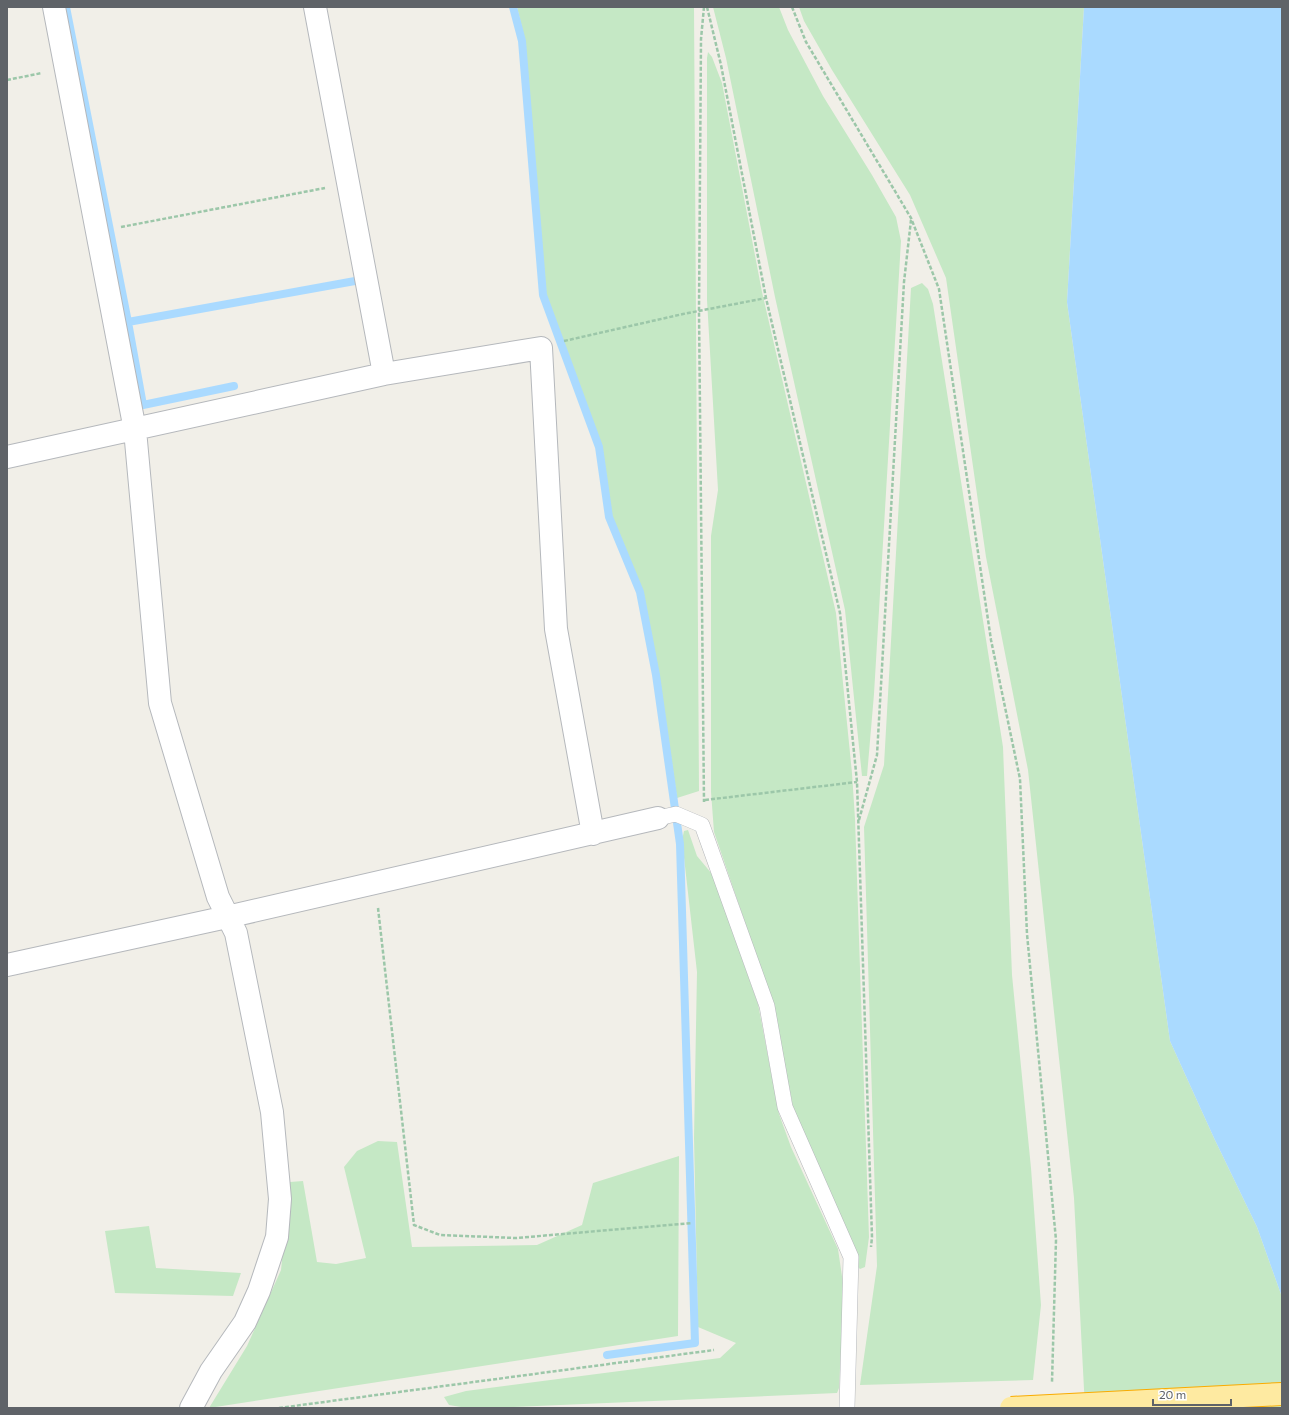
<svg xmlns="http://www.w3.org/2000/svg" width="1289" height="1415" viewBox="0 0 1289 1415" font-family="Commissioner,sans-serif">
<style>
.green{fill:#c5e8c5}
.water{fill:#aadaff}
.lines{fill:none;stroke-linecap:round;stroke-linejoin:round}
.stream{stroke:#aadaff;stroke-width:8}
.service-casing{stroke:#b5b8bc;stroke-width:16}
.minor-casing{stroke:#b5b8bc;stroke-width:24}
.path{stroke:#9cc7a9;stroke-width:2.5;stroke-dasharray:4 2;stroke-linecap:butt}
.service{stroke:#fff;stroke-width:15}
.minor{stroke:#fff;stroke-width:22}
.trunk-bridge-casing{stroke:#f9ab00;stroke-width:24;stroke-linecap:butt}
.trunk-bridge{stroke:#feeaa1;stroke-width:22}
</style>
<rect width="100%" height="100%" fill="#f1efe8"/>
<path class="green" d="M517 7H694L699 791 677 798 659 674 643 593 612 516 601 445 545 294 524 36Z
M713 7H779L788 30 823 96 872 175 896 217 901 241 874 694 867 776H862L845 610 775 297 726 58Z
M799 7H1084L1067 302 1170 1041 1214 1138 1257 1227 1282 1297V1408H1085L1074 1198 1028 770 986 557 946 278 910 195 832 70 804 21Z
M708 52 712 57 722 83 762 292 836 613 852 773 855 819 869 1237 865 1267 860 1269 857 1266 793 1107 773 1004 714 832 711 792V536L718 490 707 300V58Z
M922 283 928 289 933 304 1003 747 1012 975 1031 1168 1041 1305 1033 1380 860 1385 877 1266 864 827 884 765 911 288Z
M688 830 697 856 712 874 758 1004 779 1114 791 1147 838 1249 844 1290 839 1388 837 1393 488 1408H467L449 1405 444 1397 466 1391 720 1358 736 1343 698 1327 694 1138 697 972 682 840 684 831Z
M378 1141 397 1142 412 1247 537 1245 582 1225 593 1183 679 1156 678 1336 209 1408 247 1346 281 1270 290 1182 303 1181 317 1262 336 1264 366 1258 344 1167 357 1151Z
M149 1226 156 1268 241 1273 233 1296 115 1293 105 1231Z"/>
<path class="water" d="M1084 7H1282V1297L1257 1227 1214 1138 1170 1041 1067 302Z"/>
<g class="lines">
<path class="stream" d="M66 7 128 322 143 405 234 386
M513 7 522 41 543 295 599 447 609 517 640 592 656 675 680 844 695 1343 607 1355
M128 322 366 279"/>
<g class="service-casing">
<path id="service" d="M658 818 676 814 702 825 767 1006 785 1107 851 1257 847 1408"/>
</g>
<g class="minor-casing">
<path id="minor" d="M54 7 135 430 160 703 218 897 236 933 272 1112 280 1199 277 1237 259 1291 245 1322 211 1371 191 1408
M315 7 384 374
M7 457 384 374 541 348 556 629 593 834
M7 965 227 917 658 818"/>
</g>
<path class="path" d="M704 7 701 39 699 311 704 802
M707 7 721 65 766 298 840 613 857 782 872 1237 871 1247
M792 7 806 42 911 218 939 289 991 640 1020 779 1027 934 1056 1240 1052 1382
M7 80 42 73
M121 227 325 188
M564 341 683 314 766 298
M705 800 857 782
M859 820 877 755 904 282 911 220
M378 908 414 1225 440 1235 516 1238 692 1223
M279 1408 714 1350"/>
<use href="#service" class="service"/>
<use href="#minor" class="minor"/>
<g class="trunk-bridge-casing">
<path id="trunk-bridge" d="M1011 1408 1282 1394"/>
</g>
<use href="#trunk-bridge" class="trunk-bridge"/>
</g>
<rect width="1289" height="1415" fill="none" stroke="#5f6368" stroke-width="16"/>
<path d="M1153 1399v6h78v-6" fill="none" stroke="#5f6368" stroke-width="2"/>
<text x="1159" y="1399" font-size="12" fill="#5f6368" stroke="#ffffff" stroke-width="3" paint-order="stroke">20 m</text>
</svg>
